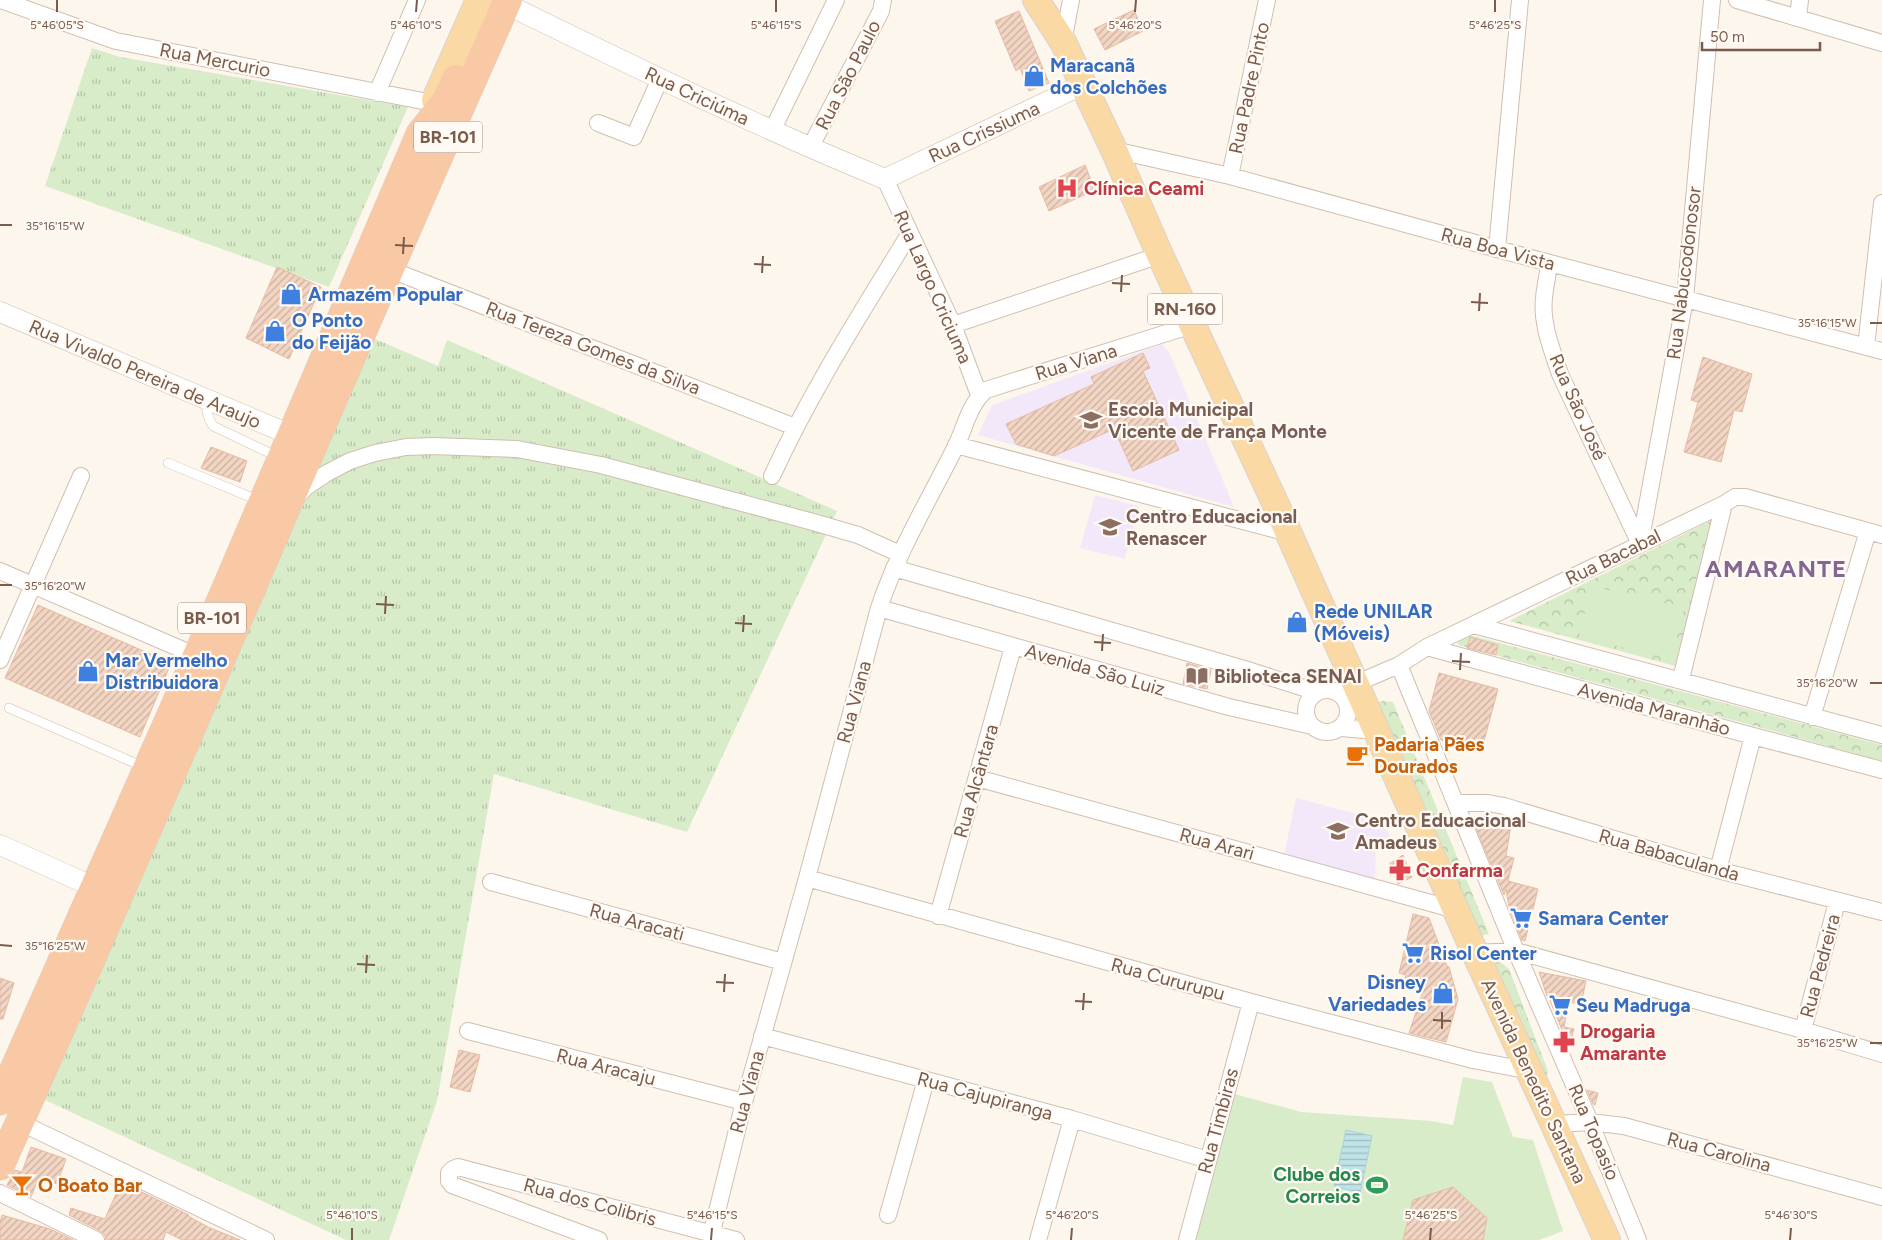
<svg xmlns="http://www.w3.org/2000/svg" width="1882" height="1240" viewBox="0 0 1882 1240" font-family="Figtree,sans-serif">
<style>
.education{fill:#f3e8fa}
.grass{fill:url(#grass-tufts)}
.park{fill:url(#park-crowns)}
.pitch{fill:#d8ecc9}
.water{fill:url(#water-rules);stroke:#a5d3da}
.building{fill:url(#building-hatch);stroke:#e6bba3}
.lines{fill:none;stroke-linecap:round;stroke-linejoin:round}
.service-casing{stroke:#d1beb0;stroke-width:10}
.minor-casing{stroke:#d1beb0;stroke-width:18}
.tertiary-casing{stroke:#d1beb0;stroke-width:21}
.primary-casing{stroke:#dad1cd;stroke-width:28}
.trunk-casing{stroke:#dad1cd;stroke-width:29}
.service{stroke:#fff;stroke-width:9}
.minor{stroke:#fff;stroke-width:16}
.tertiary{stroke:#fff;stroke-width:20}
.primary{stroke:#fbd9a5;stroke-width:26}
.trunk{stroke:#f9c8a4;stroke-width:28}
.ticks{fill:none;stroke:#7a5c4d;stroke-width:2}
.labels{text-anchor:middle;dominant-baseline:central;stroke-width:4.5;stroke-linejoin:round;paint-order:stroke}
.shield{fill:#fffaf3;stroke:#a28b7f;stroke-width:1}
.shield-label{font-size:18px;font-weight:bold;fill:#7a5c4d}
.street-label{font-size:19px;fill:#7a5c4d;stroke:#fffaf3}
.shop-label{font-size:19px;font-weight:bold;fill:#366cbe;stroke:#fffaf3;text-anchor:start}
.health-label{font-size:19px;font-weight:bold;fill:#be3a42;stroke:#fffaf3;text-anchor:start}
.education-label{font-size:19px;font-weight:bold;fill:#785e54;stroke:#fffaf3;text-anchor:start}
.food-label{font-size:19px;font-weight:bold;fill:#c56008;stroke:#fffaf3;text-anchor:start}
.leisure-label{font-size:19px;font-weight:bold;fill:#27864d;stroke:#fffaf3;text-anchor:end}
.district-label{font-size:24px;font-weight:bold;letter-spacing:1px;fill:#846695;stroke:#fffaf3}
.ticks-label{font-size:12px;text-anchor:middle;fill:#7a5c4d;stroke:#fffaf3;stroke-width:4.5;stroke-linejoin:round;paint-order:stroke}
</style>
<defs>
<pattern id="grass-tufts" width="24" height="20" patternUnits="userSpaceOnUse" patternTransform="scale(1.25)"><rect width="24" height="20" fill="#d8ecc9"/><path d="M3 7l-1-3M5 7V3M7 7l1-3M15 17l-1-3M17 17v-4M19 17l1-3" fill="none" stroke="#b4c2a5"/></pattern>
<pattern id="park-crowns" width="20" height="18" patternUnits="userSpaceOnUse" patternTransform="scale(1.25)"><rect width="20" height="18" fill="#d8ecc9"/><path d="M2 6a3 3 0 1 1 6 0M12 15a3 3 0 1 1 6 0" fill="none" stroke="#b4c2a5"/></pattern>
<pattern id="water-rules" width="6" height="5" patternUnits="userSpaceOnUse" patternTransform="scale(1.25)"><rect width="6" height="5" fill="#bfe3e8"/><path d="M0 2.5h6" fill="none" stroke="#a0bbbe"/></pattern>
<pattern id="building-hatch" width="6" height="6" patternUnits="userSpaceOnUse" patternTransform="scale(1.25)"><rect width="6" height="6" fill="#f3d5c3"/><path d="M-1 1l2-2M0 6l6-6M5 7l2-2" fill="none" stroke="#cab0a1"/></pattern>
</defs>
<rect width="100%" height="100%" fill="#fdf6ec"/>
<path class="education" d="M1162 344 1170 354 1234 507 978 435 992 405Z
M1095 495 1139 506 1125 559 1080 548Z
M1296 798 1381 820 1393 842 1376 844 1375 882 1284 855Z"/>
<path class="grass" d="M92 48 120 57 408 107 329 287 45 186Z
M373 338 438 366 447 340 837 511 687 832 494 774 437 1101 389 1240H346L43 1099Z"/>
<path class="park" d="M1712 520 1675 666 1509 621Z
M1466 634 1882 745V761L1458 645V637Z
M1383 701 1393 702 1489 934 1478 936 1458 904 1451 864 1375 704Z
M1492 961H1499L1509 969 1548 1071 1546 1078Z"/>
<path class="pitch" d="M1591 586 1684 608 1672 659 1579 637Z
M1463 1077 1492 1082 1513 1137 1533 1140 1563 1231 1539 1240H1191L1231 1093 1301 1112 1431 1121 1453 1125Z"/>
<path class="water" d="M1346 1130 1372 1136 1360 1193 1334 1186Z"/>
<path class="building" d="M1134 10 1143 31 1105 50 1094 29Z
M1019 11 1049 83 1029 91 1020 68 1016 71 995 21Z
M1085 165 1095 190 1049 211 1039 187Z
M277 267 321 287 289 359 246 338Z
M1143 353 1150 368 1143 371 1179 450 1133 471 1114 429 1054 456 1016 444 1006 424 1094 384 1091 377Z
M1703 357 1752 374 1742 412 1734 410 1721 462 1684 452 1698 402 1691 400Z
M211 447 247 461 240 482 201 468Z
M38 605 171 663 140 737 5 678Z
M1470 637 1498 645 1496 655 1467 648Z
M1187 663 1211 670 1207 689 1183 684Z
M1439 673 1498 689 1481 752 1441 740 1429 711Z
M1484 817 1511 825 1506 856 1514 858 1508 881 1538 889 1525 941 1522 940 1509 907 1506 889 1504 895 1474 823Z
M1403 855 1412 877 1398 884 1389 864Z
M1413 914 1429 918 1447 966 1449 967 1458 999 1446 1042 1409 1033 1423 991 1403 986 1406 975 1399 973Z
M1539 972 1586 981 1581 1004 1569 1002 1564 1027 1574 1029 1569 1047 1549 998 1547 996Z
M0 978 14 983 3 1019H0Z
M459 1050 480 1055 470 1092 450 1087Z
M1587 1090 1598 1093 1595 1105 1593 1104Z
M31 1147 66 1159 57 1184 39 1177 31 1197 7 1185 15 1170 22 1172Z
M121 1182 189 1215 188 1216 208 1227 240 1240H182L166 1232 163 1240H106L105 1235 100 1231 69 1215 71 1208 105 1219Z
M1453 1187 1487 1218 1483 1240H1403L1413 1200Z
M2 1215 50 1229 73 1240H0V1222Z"/>
<g class="lines">
<g class="service-casing">
<path id="service" d="M207 399C206 410 207 417 213 426L278 457
M168 463 260 501
M9 708 144 767"/>
</g>
<g class="minor-casing">
<path id="minor" d="M1 0 116 41 433 103
M1737 0 1882 43
M1798 18 1800 0
M1063 42 1071 0
M377 93 417 0
M598 123 634 137 660 79
M772 131 836 0
M810 148 881 11 883 0
M1114 150 1230 176 1497 249 1882 351
M1230 176 1267 0
M885 179 953 325 979 395
M1497 249 1520 0
M1549 263C1548 275 1545 286 1544 298 1541 323 1552 350 1560 374L1640 544
M391 270 795 427
M953 325 1160 255
M1866 347 1882 203
M956 445 1288 533
M772 476C811 391 861 313 910 233
M296 498 306 487 327 473 350 461 375 453 406 447 433 446 517 449 601 465 813 522 858 535 900 554
M1640 544 1685 299 1712 0
M894 568 1251 671 1316 692
M0 571 197 656
M879 608 1229 707 1312 726
M1474 625 1882 735
M1427 647 1753 736 1882 770
M0 660 81 476
M1399 665 1516 951 1590 1122 1638 1240
M1681 679 1724 504
M1306 711a21 21 0 1 1 42 0a21 21 0 1 1-42 0Z
M1336 692 1399 665 1427 647 1724 504 1735 497H1745L1882 535
M1812 717 1868 531
M1341 728 1376 731
M977 778 1456 910
M1456 803H1488L1504 806 1718 870 1882 912
M1718 870 1753 736
M807 878 1251 1002 1473 1060 1531 1071
M491 882 783 962
M938 916 1013 647
M1475 953 1516 951 1803 1030 1882 1054
M1803 1030 1837 902
M468 1031 744 1102
M762 1036 1072 1119 1208 1160
M19 1122 266 1240
M1555 1124 1590 1122 1624 1126 1882 1197
M0 1193 96 1240
M888 1215 926 1080
M599 1240 452 1185 449 1181V1173L453 1169 458 1167 736 1240
M710 1240 744 1102 807 878 879 608C898 551 929 500 956 446 965 427 970 403 986 390L1192 325
M1038 1240 1072 1119
M1187 1240 1251 1002"/>
</g>
<g class="tertiary-casing">
<path id="tertiary" d="M512 7C635 67 758 127 885 179L1084 84
M0 312 291 435
M0 845 94 887"/>
</g>
<g class="primary-casing">
<path id="primary" d="M1036 0 1063 42 1114 150 1160 255 1277 507 1475 953 1607 1240
M435 100 479 0"/>
</g>
<g class="trunk-casing">
<path id="trunk" d="M0 1101 197 656 420 134 446 101 456 79
M0 1166C173 779 335 387 508 0"/>
</g>
<use href="#service" class="service"/>
<use href="#minor" class="minor"/>
<use href="#tertiary" class="tertiary"/>
<use href="#primary" class="primary"/>
<use href="#trunk" class="trunk"/>
</g>
<path class="ticks" d="M57 12V0M416 12 417 0M776 12V0M1135 12 1136 0M1495 12V0M0 225H12M395 245 413 246M403 254 404 237M754 264 771 265M762 273 763 256M1112 283 1130 284M1121 292 1122 275M1471 302 1488 303M1479 311 1480 293M1870 323H1882M0 585H12M376 604 394 605M385 614 386 596M735 623 752 624M743 632 744 615M1094 642 1111 643M1102 651 1103 634M1452 661 1470 662M1460 670 1461 653M1870 683H1882M0 945 12 946M357 964 375 965M366 973 367 955M716 982 734 983M724 992 725 974M1075 1001 1092 1002M1083 1010 1084 993M1433 1020 1451 1021M1442 1029V1012M1870 1043H1882M352 1240V1228M711 1240 712 1228M1071 1240 1072 1228M1430 1240 1431 1228M1790 1240 1791 1228"/>
<defs>
<g id="shop-bare" transform="scale(1.725)"><path d="M-5-2.5h2.3a2.7 3.5 0 0 1 5.4 0H5L5.5 6h-11ZM-1.5-2.5h3a1.5 2.3 0 0 0-3 0Z" fill="#3f7fe0" stroke="#fffaf3" stroke-width="2.5" paint-order="stroke"/></g>
<g id="hospital-bare" transform="scale(1.725)"><path d="M-5-5h3v3.5h4V-5h3V5h-3V1.5h-4V5h-3Z" fill="#e0444e" stroke="#fffaf3" stroke-width="2.5" paint-order="stroke"/></g>
<g id="school-bare" transform="scale(1.725)"><path d="M0-5L7-2L0 1L-7-2ZM-4 1L0 2.5L4 1V4Q0 6-4 4Z" fill="#8d6e63" stroke="#fffaf3" stroke-width="2.5" paint-order="stroke"/></g>
<g id="library-bare" transform="scale(1.725)"><path d="M-6-4Q-3-5.5-.7-3.5V5Q-3 3-6 4ZM6-4Q3-5.5 .7-3.5V5Q3 3 6 4Z" fill="#8d6e63" stroke="#fffaf3" stroke-width="2.5" paint-order="stroke"/></g>
<g id="cafe-bare" transform="scale(1.725)"><path d="M-5.5-4.5H6V0H3Q3 3.5 0 3.5H-2.5Q-5.5 3.5-5.5 0ZM3-3.2v2h1.7v-2ZM-6 4.5H4V6H-6Z" fill="#e8710a" stroke="#fffaf3" stroke-width="2.5" paint-order="stroke"/></g>
<g id="pharmacy-bare" transform="scale(1.725)"><path d="M-2-6h4v4h4v4h-4v4h-4v-4h-4v-4h4Z" fill="#e0444e" stroke="#fffaf3" stroke-width="2.5" paint-order="stroke"/></g>
<g id="supermarket-bare" transform="scale(1.725)"><path d="M-6-5.5h2.5l.6 2H6L4.5 2H-2.5L-4.4-4H-6ZM-1.5 3.2a1.3 1.3 0 1 0 .1 0ZM3 3.2a1.3 1.3 0 1 0 .1 0Z" fill="#3f7fe0" stroke="#fffaf3" stroke-width="2.5" paint-order="stroke"/></g>
<g id="bar-bare" transform="scale(1.725)"><path d="M-6-5H6L.8 .8V4.5H3.5V6h-7V4.5H-.8V.8Z" fill="#e8710a" stroke="#fffaf3" stroke-width="2.5" paint-order="stroke"/></g>
<g id="stadium-bare" transform="scale(1.725)"><path d="M0-5a6.5 5 0 1 0 0 10a6.5 5 0 1 0 0-10ZM-3.5-1.8h7v3.6h-7Z" fill="#2e9e5b" stroke="#fffaf3" stroke-width="2.5" paint-order="stroke"/></g>
</defs>
<g fill-rule="evenodd">
<use href="#shop-bare" x="1034" y="76"/>
<use href="#hospital-bare" x="1067" y="188"/>
<use href="#shop-bare" x="291" y="294"/>
<use href="#shop-bare" x="275" y="331"/>
<use href="#school-bare" x="1091" y="420"/>
<use href="#school-bare" x="1110" y="527"/>
<use href="#shop-bare" x="1297" y="622"/>
<use href="#shop-bare" x="88" y="671"/>
<use href="#library-bare" x="1197" y="676"/>
<use href="#cafe-bare" x="1357" y="755"/>
<use href="#school-bare" x="1338" y="831"/>
<use href="#pharmacy-bare" x="1400" y="870"/>
<use href="#supermarket-bare" x="1521" y="918"/>
<use href="#supermarket-bare" x="1413" y="953"/>
<use href="#shop-bare" x="1443" y="993"/>
<use href="#supermarket-bare" x="1560" y="1005"/>
<use href="#pharmacy-bare" x="1564" y="1042"/>
<use href="#bar-bare" x="22" y="1185"/>
<use href="#stadium-bare" x="1377" y="1185"/>
</g>
<g class="labels">
<g class="shield">
<rect x="414" y="121.5" width="68" height="31" rx="4"/>
<rect x="1147.5" y="293.5" width="75" height="31" rx="4"/>
<rect x="178" y="602.5" width="68" height="31" rx="4"/>
</g>
<g class="shield-label">
<text x="448" y="137">BR-101</text>
<text x="1185" y="309">RN-160</text>
<text x="212" y="618">BR-101</text>
</g>
<g class="street-label">
<text transform="translate(215 60) rotate(11)">Rua Mercurio</text>
<text transform="translate(848 75) rotate(-63)">Rua São Paulo</text>
<text transform="translate(1249 88) rotate(-78)">Rua Padre Pinto</text>
<text transform="translate(697 96) rotate(25)">Rua Criciúma</text>
<text transform="translate(984 132) rotate(-25)">Rua Crissiuma</text>
<text transform="translate(1498 249) rotate(15)">Rua Boa Vista</text>
<text transform="translate(1684 273) rotate(-83)">Rua Nabucodonosor</text>
<text transform="translate(933 287) rotate(66)">Rua Largo Criciuma</text>
<text transform="translate(593 348) rotate(21)">Rua Tereza Gomes da Silva</text>
<text transform="translate(1076 362) rotate(-17)">Rua Viana</text>
<text transform="translate(145 374) rotate(23)">Rua Vivaldo Pereira de Araujo</text>
<text transform="translate(1578 407) rotate(66)">Rua São José</text>
<text transform="translate(1613 557) rotate(-26)">Rua Bacabal</text>
<text transform="translate(1095 670) rotate(16)">Avenida São Luiz</text>
<text transform="translate(854 702) rotate(-75)">Rua Viana</text>
<text transform="translate(1654 709) rotate(15)">Avenida Maranhão</text>
<text transform="translate(976 781) rotate(-74)">Rua Alcântara</text>
<text transform="translate(1217 844) rotate(15)">Rua Arari</text>
<text transform="translate(1669 855) rotate(16)">Rua Babaculanda</text>
<text transform="translate(637 922) rotate(15)">Rua Aracati</text>
<text transform="translate(1820 966) rotate(-75)">Rua Pedreira</text>
<text transform="translate(1168 979) rotate(15)">Rua Cururupu</text>
<text transform="translate(606 1067) rotate(14)">Rua Aracaju</text>
<text transform="translate(1534 1081) rotate(65)">Avenida Benedito Santana</text>
<text transform="translate(747 1092) rotate(-75)">Rua Viana</text>
<text transform="translate(985 1096) rotate(15)">Rua Cajupiranga</text>
<text transform="translate(1218 1121) rotate(-75)">Rua Timbiras</text>
<text transform="translate(1594 1132) rotate(67)">Rua Topasio</text>
<text transform="translate(1719 1152) rotate(15)">Rua Carolina</text>
<text transform="translate(590 1202) rotate(15)">Rua dos Colibris</text>
</g>
<g class="shop-label">
<text x="1050" y="65">Maracanã<tspan x="1050" dy="22">dos Colchões</tspan></text>
<text x="308" y="294">Armazém Popular</text>
<text x="292" y="320">O Ponto<tspan x="292" dy="22">do Feijão</tspan></text>
<text x="1314" y="611">Rede UNILAR<tspan x="1314" dy="22">(Móveis)</tspan></text>
<text x="105" y="660">Mar Vermelho<tspan x="105" dy="22">Distribuidora</tspan></text>
<text x="1538" y="918">Samara Center</text>
<text x="1430" y="953">Risol Center</text>
<text x="1426" y="982" text-anchor="end">Disney<tspan x="1426" dy="22">Variedades</tspan></text>
<text x="1576" y="1005">Seu Madruga</text>
</g>
<g class="health-label">
<text x="1084" y="188">Clínica Ceami</text>
<text x="1416" y="870">Confarma</text>
<text x="1580" y="1031">Drogaria<tspan x="1580" dy="22">Amarante</tspan></text>
</g>
<g class="education-label">
<text x="1108" y="409">Escola Municipal<tspan x="1108" dy="22">Vicente de França Monte</tspan></text>
<text x="1126" y="516">Centro Educacional<tspan x="1126" dy="22">Renascer</tspan></text>
<text x="1214" y="676">Biblioteca SENAI</text>
<text x="1355" y="820">Centro Educacional<tspan x="1355" dy="22">Amadeus</tspan></text>
</g>
<g class="food-label">
<text x="1374" y="744">Padaria Pães<tspan x="1374" dy="22">Dourados</tspan></text>
<text x="38" y="1185">O Boato Bar</text>
</g>
<g class="leisure-label">
<text x="1360" y="1174">Clube dos<tspan x="1360" dy="22">Correios</tspan></text>
</g>
<g class="district-label">
<text x="1776" y="568">AMARANTE</text>
</g>
</g>
<g class="ticks-label">
<text x="416" y="29">5°46'10"S</text>
<text x="776" y="29">5°46'15"S</text>
<text x="1135" y="29">5°46'20"S</text>
<text x="1495" y="29">5°46'25"S</text>
<text x="57" y="29">5°46'05"S</text>
<text x="55" y="230">35°16'15"W</text>
<text x="1827" y="327">35°16'15"W</text>
<text x="55" y="590">35°16'20"W</text>
<text x="1827" y="687">35°16'20"W</text>
<text x="55" y="950">35°16'25"W</text>
<text x="1827" y="1047">35°16'25"W</text>
<text x="352" y="1219">5°46'10"S</text>
<text x="712" y="1219">5°46'15"S</text>
<text x="1072" y="1219">5°46'20"S</text>
<text x="1431" y="1219">5°46'25"S</text>
<text x="1791" y="1219">5°46'30"S</text>
</g>
<path d="M1702 42v8h118v-8" fill="none" stroke="#7a5c4d" stroke-width="2.5"/>
<text x="1710" y="42" font-size="15" fill="#7a5c4d" stroke="#fffaf3" stroke-width="4" paint-order="stroke">50 m</text>
</svg>
